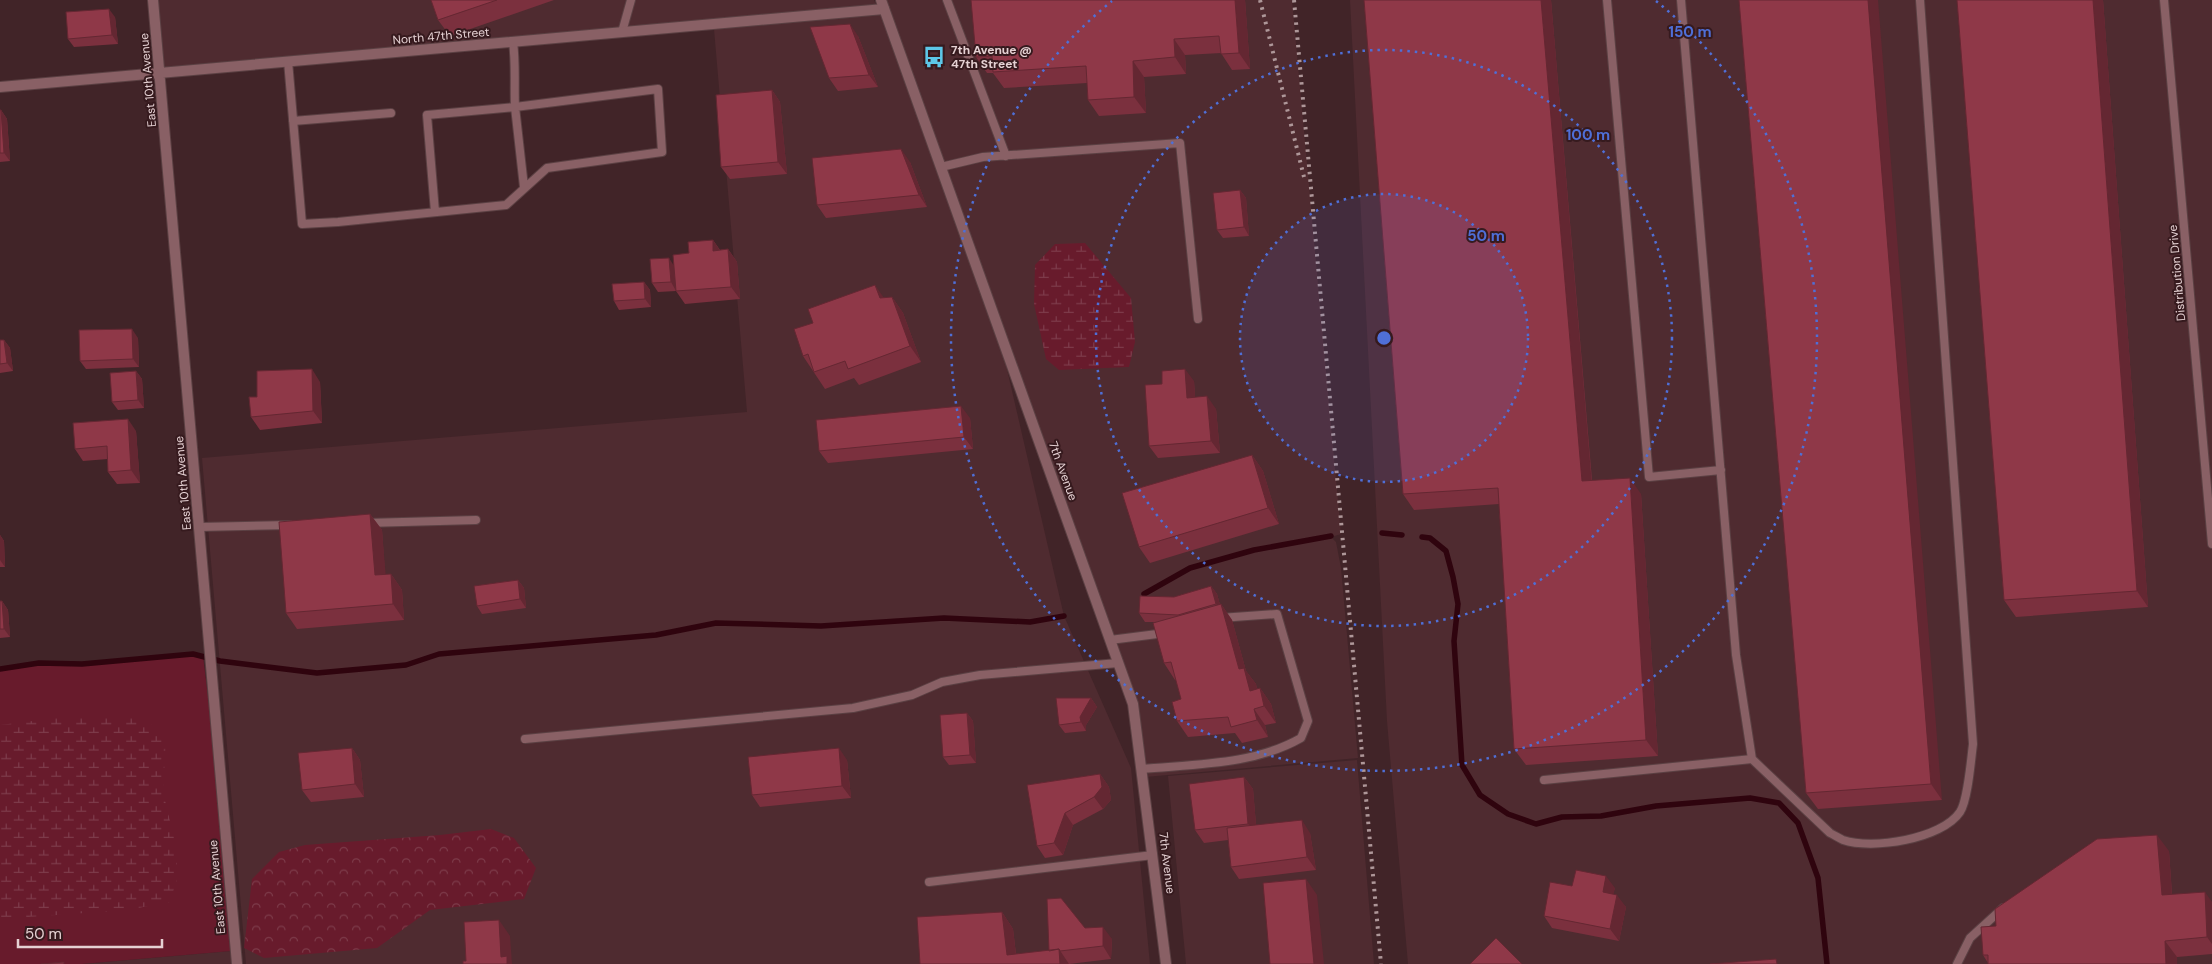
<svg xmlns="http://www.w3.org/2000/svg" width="2212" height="964" viewBox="0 0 2212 964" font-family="'DM Sans',sans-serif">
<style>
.built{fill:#4f2b30}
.green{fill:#681b2c}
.forest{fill:url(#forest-crowns)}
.wetland{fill:url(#wetland-marsh)}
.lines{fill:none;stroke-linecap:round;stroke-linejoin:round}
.stream{stroke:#2f040e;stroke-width:5.5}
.service-casing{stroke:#5b4043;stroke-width:10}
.minor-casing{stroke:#5b4043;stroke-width:12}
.tertiary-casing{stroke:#5b4043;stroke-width:12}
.service{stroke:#896065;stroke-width:8}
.minor{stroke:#896065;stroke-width:10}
.tertiary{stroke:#896065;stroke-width:10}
.rail{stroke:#ae9799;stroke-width:4;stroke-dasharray:2.5 5;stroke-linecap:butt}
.wall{fill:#7b303e}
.shaded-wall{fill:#642732}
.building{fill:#8f3848;stroke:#642732}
.ring{fill:none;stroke:#4f6fd7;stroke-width:2.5;stroke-dasharray:2.5 5}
.labels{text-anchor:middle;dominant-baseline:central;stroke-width:4;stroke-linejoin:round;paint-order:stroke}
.street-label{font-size:12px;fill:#e5d1d3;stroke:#361a1e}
.poi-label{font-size:12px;font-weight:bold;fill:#e5d1d3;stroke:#361a1e;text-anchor:start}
.centre{fill:#4f6fd7;stroke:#361a1e;stroke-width:2.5}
.ring-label{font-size:15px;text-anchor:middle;font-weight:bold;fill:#4f6fd7;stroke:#361a1e;stroke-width:4;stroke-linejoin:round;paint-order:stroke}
</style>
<defs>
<pattern id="forest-crowns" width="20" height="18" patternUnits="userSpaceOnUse" patternTransform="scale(1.25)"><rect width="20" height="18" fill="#681b2c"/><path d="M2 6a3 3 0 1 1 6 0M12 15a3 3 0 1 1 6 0" fill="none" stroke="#7d3b4a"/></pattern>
<pattern id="wetland-marsh" width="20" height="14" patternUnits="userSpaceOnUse" patternTransform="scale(1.25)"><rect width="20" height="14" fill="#681b2c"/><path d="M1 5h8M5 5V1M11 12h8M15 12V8" fill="none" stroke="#7d3b4a"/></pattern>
</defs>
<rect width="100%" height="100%" fill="#412428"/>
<path class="built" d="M151 0H874L878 9 457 41 156 68Z
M882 0H1292L1341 534 1331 537 1336 542 1341 568 1358 758 1145 777 1131 697Z
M1350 0H2212V964H1408L1387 721Z
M884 13 958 216 1006 365 1064 616 1131 768 1150 964H246L202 458 747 412 714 29Z
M1357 760 1374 964H1186L1168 776Z
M231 951 232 964H82Z"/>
<path class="green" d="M193 654 203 656 226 845 231 951 82 964H0V669L39 663 82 664Z"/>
<path class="forest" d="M491 829 514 838 536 868 524 899 430 910 377 948 264 958 244 948 252 879 279 852 305 845 440 835Z"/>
<path class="wetland" d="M1085 243 1131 298 1135 342 1129 367 1059 370 1046 359 1034 304 1035 265 1055 244Z
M140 716 166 736 163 792 175 842 178 876 170 902 127 910 0 919V725L57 718Z"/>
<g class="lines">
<path class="stream" d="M1382 533 1402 535
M1422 537 1430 538 1446 551 1453 577 1458 604 1454 641 1462 765 1480 795 1508 814 1536 824 1562 817 1601 816 1656 806 1750 798 1779 803 1798 823 1818 878 1827 964
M1144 594 1190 568 1254 550 1331 536
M0 669 39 663 82 664 193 654 220 661 317 673 406 665 439 654 656 635 716 623 821 626 944 618 1030 622 1064 616"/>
<g class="service-casing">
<path id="service" d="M947 0 1006 156
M1607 0 1649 477 1721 470
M1681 0 1736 655 1752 759 1830 833C1834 835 1839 838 1843 840 1872 850 1942 839 1960 812 1968 800 1971 759 1973 744L1920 0
M2164 0 2212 544
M622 32 631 0
M288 61 302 224 338 222 506 205 547 168 662 152 658 89 515 107 524 187
M293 121 391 113
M941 167 983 157 1180 143 1198 319
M435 212 427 115 515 107C514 85 516 64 513 42
M366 523 476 520
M199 527 290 525
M1110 640 1165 633
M525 739 853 708 912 695 942 682 980 675 1118 663
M1142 769C1195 764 1254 765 1301 738L1308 721 1277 614 1220 618
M1544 780 1752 759
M929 882 1153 855
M1957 964 1970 938 2003 908"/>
</g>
<g class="minor-casing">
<path id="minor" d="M153 0 237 964
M0 87 884 9"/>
</g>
<g class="tertiary-casing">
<path id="tertiary" d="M881 0 1133 704 1166 964"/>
</g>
<use href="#service" class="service"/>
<use href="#minor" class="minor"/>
<use href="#tertiary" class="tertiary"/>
<path class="rail" d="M1260 0 1304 177
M1294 0 1381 964"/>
</g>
<path class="wall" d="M431 0H554L450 36 438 20Z
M1245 0 1250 69 1232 70 1221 53 1185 55 1186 74 1144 77 1146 113 1099 116 1088 100 1087 83 1004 88 993 73H987L976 57Z
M1364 0H1551L1592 480 1641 494 1658 756 1526 765 1514 749 1499 504 1414 510 1403 494Z
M1739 0 1942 800 1818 809 1806 793Z
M1957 0H2103L2148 607 2016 617 2004 600Z
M115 17 118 44 74 47 68 39Z
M858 36 878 87 838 91 829 78Z
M772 90 780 102 787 174 730 179 721 167Z
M0 110H1L7 119 10 161 0 162Z
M910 162 927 207 826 218 817 205Z
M1240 190 1246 198 1249 236 1223 238 1217 230Z
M713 240 720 250 728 249 737 262 740 299 685 304 676 291 658 292 652 283 674 265Z
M644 282 650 290 651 307 619 310 614 301Z
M892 297 903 313 921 362 859 385 854 378 825 389 803 356 884 298Z
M138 338 139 367 86 369 80 361Z
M0 340H4L10 348 13 371 0 373Z
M136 371 142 379 144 408 118 410 112 402Z
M1194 381 1195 398 1216 409 1220 453 1158 458 1149 446Z
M320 382 322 423 260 430 251 417Z
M970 418 973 449 828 463 819 451Z
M136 431 140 483 117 484 108 472V459L83 461 75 449Z
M1252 455 1263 471 1279 524 1150 563 1139 547Z
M370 514 382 530 385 574H391L402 590 404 620 297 629 286 613Z
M0 535 4 541 5 567H0Z
M518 580 524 588 526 608 482 614 477 606Z
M1211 586 1217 594 1220 605 1221 604 1232 620 1246 671 1256 684 1257 689 1260 688 1271 704 1276 723 1265 725 1268 737 1242 743 1235 733 1188 737 1177 721 1181 699 1176 679 1175 680 1164 663 1156 622H1145L1139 613 1174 597Z
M0 601H2L8 610 10 637 0 638Z
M1091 698 1097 707 1086 725V731L1065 733 1059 725Z
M967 713 973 721 976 763 949 765 943 757Z
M352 748 360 760 364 797 311 802 302 790Z
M847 760 851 798 760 807 752 795Z
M1100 774 1109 787 1111 800 1103 809 1073 825 1063 855 1045 858 1037 846 1027 785Z
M1244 777 1253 789 1256 825 1310 833 1316 870 1239 879 1231 867 1228 840 1204 843 1195 830Z
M2169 851 2172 894 2212 902V954L2177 957 1988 963 1983 955 1996 926Z
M1572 886 1615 888 1613 894 1626 907 1619 941 1552 928 1544 916Z
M1002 912 1013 929 1016 954 1049 951 1085 928 1112 939 1111 959 1069 964H920Z"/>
<path class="shaded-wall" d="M1235 0H1245L1250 69 1239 53Z
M1541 0H1551L1593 497 1582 481Z
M1868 0H1878L1942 800 1931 784Z
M2093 0H2103L2148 607 2137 591Z
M109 9 115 17 118 44 112 35Z
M850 24 858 36 878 87 869 75Z
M1174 39 1185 55 1186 74 1175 57Z
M1133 61 1144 77 1146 113 1134 97Z
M772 90 780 102 787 174 778 162Z
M1 110 7 119 10 161 4 153Z
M901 149 910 162 927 207 919 195Z
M1240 190 1246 198 1249 236 1244 227Z
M713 240 721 252 713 251Z
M728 249 737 262 740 299 731 287Z
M669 258 674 266 676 291 671 282Z
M644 282 650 290 651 307 645 299Z
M875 285 886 301 880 298Z
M892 297 903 313 921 362 910 346Z
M132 329 138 338 139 367 133 359Z
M4 340 10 348 13 371 7 363Z
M312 369 320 382 322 423 313 411Z
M1185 369 1194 381 1196 411 1187 398Z
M136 371 142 379 144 408 138 400Z
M1207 396 1216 409 1220 453 1211 441Z
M961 406 970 418 973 449 964 437Z
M128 419 136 431 140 483 131 470Z
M1252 455 1263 471 1279 524 1268 508Z
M1630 478 1641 494 1658 756 1646 740Z
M370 514 382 530 387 591 375 575Z
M0 535 4 541 5 567 0 560Z
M391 574 402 590 404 620 393 604Z
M518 580 524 588 526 608 520 599Z
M1211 586 1217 594 1222 612 1216 604Z
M2 601 8 610 10 637 4 629Z
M1221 604 1232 620 1246 671 1256 684 1261 707 1250 691 1239 669Z
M1260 688 1271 704 1276 723 1264 706Z
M1091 698 1097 707 1086 725V731L1081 722 1080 717Z
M1254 709 1265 725 1268 737 1257 720Z
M967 713 973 721 976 763 970 755Z
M352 748 360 760 364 797 355 784Z
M839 748 847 760 851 798 842 786Z
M1100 774 1109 787 1111 800 1103 809 1094 797Z
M1244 777 1253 789 1257 836 1248 824Z
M1065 813 1073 825 1063 855 1054 843Z
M1302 820 1310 833 1316 870 1307 857Z
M2157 835 2169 851 2173 911 2162 895Z
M1606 876 1615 888 1611 904 1603 892Z
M1306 879 1317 895 1324 964H1314Z
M2205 892 2212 902V944L2207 937Z
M1617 895 1626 907 1619 941 1610 929Z
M1002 912 1013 929 1017 964 1007 955Z
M499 920 510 936 512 964H506L501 957Z
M1103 927 1112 939 1111 959 1103 946Z
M2165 941 2177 957V964H2166Z
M1059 949 1069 964H1060Z"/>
<path class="building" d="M431 0H497L438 20Z
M971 0H1235L1239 53 1221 54 1219 36 1174 39 1175 57 1133 61 1134 97 1088 100 1086 66 993 72 992 56 976 57Z
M1364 0H1541L1582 481 1630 478 1646 740 1514 749 1498 488 1403 494Z
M1739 0H1868L1931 784 1806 793Z
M1957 0H2093L2137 591 2004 600Z
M109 9 112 35 68 39 66 12Z
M850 24 869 75 829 78 810 27Z
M772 90 778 162 721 167 716 95Z
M0 110H1L4 153H0Z
M901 149 919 195 817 205 812 158Z
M1240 190 1244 227 1217 230 1213 193Z
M713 240V251L728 249 731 287 676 291 673 255 689 253 688 242Z
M669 258 671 282 652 283 650 259Z
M644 282 645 299 614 301 612 284Z
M875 285 880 298 892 297 910 346 848 369 845 361 814 372 808 354 803 356 794 329 813 323 808 309Z
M132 329 133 359 80 361 79 330Z
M0 340H4L7 363 0 364Z
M312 369 313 411 251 417 249 397H257V371Z
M1185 369 1187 398 1207 396 1211 441 1149 446 1145 385 1162 384V371Z
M136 371 138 400 112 402 110 373Z
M961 406 964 437 819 451 816 420Z
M128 419 131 470 108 472 107 446 75 449 73 423Z
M1252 455 1268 508 1139 547 1122 493Z
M370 514 375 575 391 574 393 604 286 613 279 522Z
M518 580 520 599 477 606 474 586Z
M1211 586 1216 604 1178 615 1139 613 1140 596 1174 597Z
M0 601H2L4 629H0Z
M1221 604 1239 669 1244 668 1250 691 1260 688 1264 706 1254 709 1257 720 1231 727 1228 717 1177 721 1172 702 1181 699 1171 662 1164 663 1153 623Z
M1056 698H1091L1080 717 1081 722 1059 725Z
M967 713 970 755 943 757 940 715Z
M352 748 355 784 302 790 298 753Z
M839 748 842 786 752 795 748 757Z
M1100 774 1102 787 1094 797 1065 813 1054 843 1037 846 1027 785Z
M1244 777 1248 824 1195 830 1189 784Z
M1302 820 1307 857 1231 867 1227 828Z
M2157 835 2162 895 2205 892 2207 937 2165 941 2166 964H1988V955H1983L1981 927 1996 926 1995 909 2097 839Z
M1576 870 1606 876 1603 892 1617 895 1610 929 1544 916 1550 882 1572 886Z
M1306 879 1314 964H1270L1263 883Z
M1061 898 1085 928 1103 927V946L1060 951 1059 949 1049 951 1047 899Z
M1002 912 1007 955 1059 949 1060 964H920L917 917Z
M499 920 501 957 507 956V964H463V961H466L464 922Z
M1496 938 1522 964H1470Z
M1776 959 1777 964H1710Z
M64 962V964H41Z"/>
<circle cx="1384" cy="338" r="144" fill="#4f6fd7" fill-opacity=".12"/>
<g class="ring">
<circle cx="1384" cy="338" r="144"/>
<circle cx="1384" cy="338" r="288"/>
<path d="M1656 1A433 433 0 1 1 1112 1"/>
</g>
<defs>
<g id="bus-bare" transform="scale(1.725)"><path d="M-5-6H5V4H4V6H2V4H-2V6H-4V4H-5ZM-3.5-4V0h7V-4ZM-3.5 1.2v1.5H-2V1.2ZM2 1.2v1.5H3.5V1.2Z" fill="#5dc7e8" stroke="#361a1e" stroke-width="2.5" paint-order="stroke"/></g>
</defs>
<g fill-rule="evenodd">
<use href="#bus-bare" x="934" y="57"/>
</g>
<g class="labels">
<g class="street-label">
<text transform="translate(441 36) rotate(-5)">North 47th Street</text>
<text transform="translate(148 80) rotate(-95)">East 10th Avenue</text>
<text transform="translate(2177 273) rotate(-95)">Distribution Drive</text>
<text transform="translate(1063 471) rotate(70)">7th Avenue</text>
<text transform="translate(183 483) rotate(-95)">East 10th Avenue</text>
<text transform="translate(1167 863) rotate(83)">7th Avenue</text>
<text transform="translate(217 887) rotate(-95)">East 10th Avenue</text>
</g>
<g class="poi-label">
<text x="951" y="50">7th Avenue @<tspan x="951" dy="14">47th Street</tspan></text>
</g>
</g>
<circle cx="1384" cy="338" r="8" class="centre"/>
<g class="ring-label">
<text x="1690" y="37">150 m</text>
<text x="1588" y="140">100 m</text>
<text x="1486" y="241">50 m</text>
</g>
<path d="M18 939v8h144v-8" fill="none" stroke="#e5d1d3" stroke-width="2.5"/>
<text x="25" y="939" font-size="15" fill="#e5d1d3" stroke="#361a1e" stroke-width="4" paint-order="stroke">50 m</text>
</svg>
